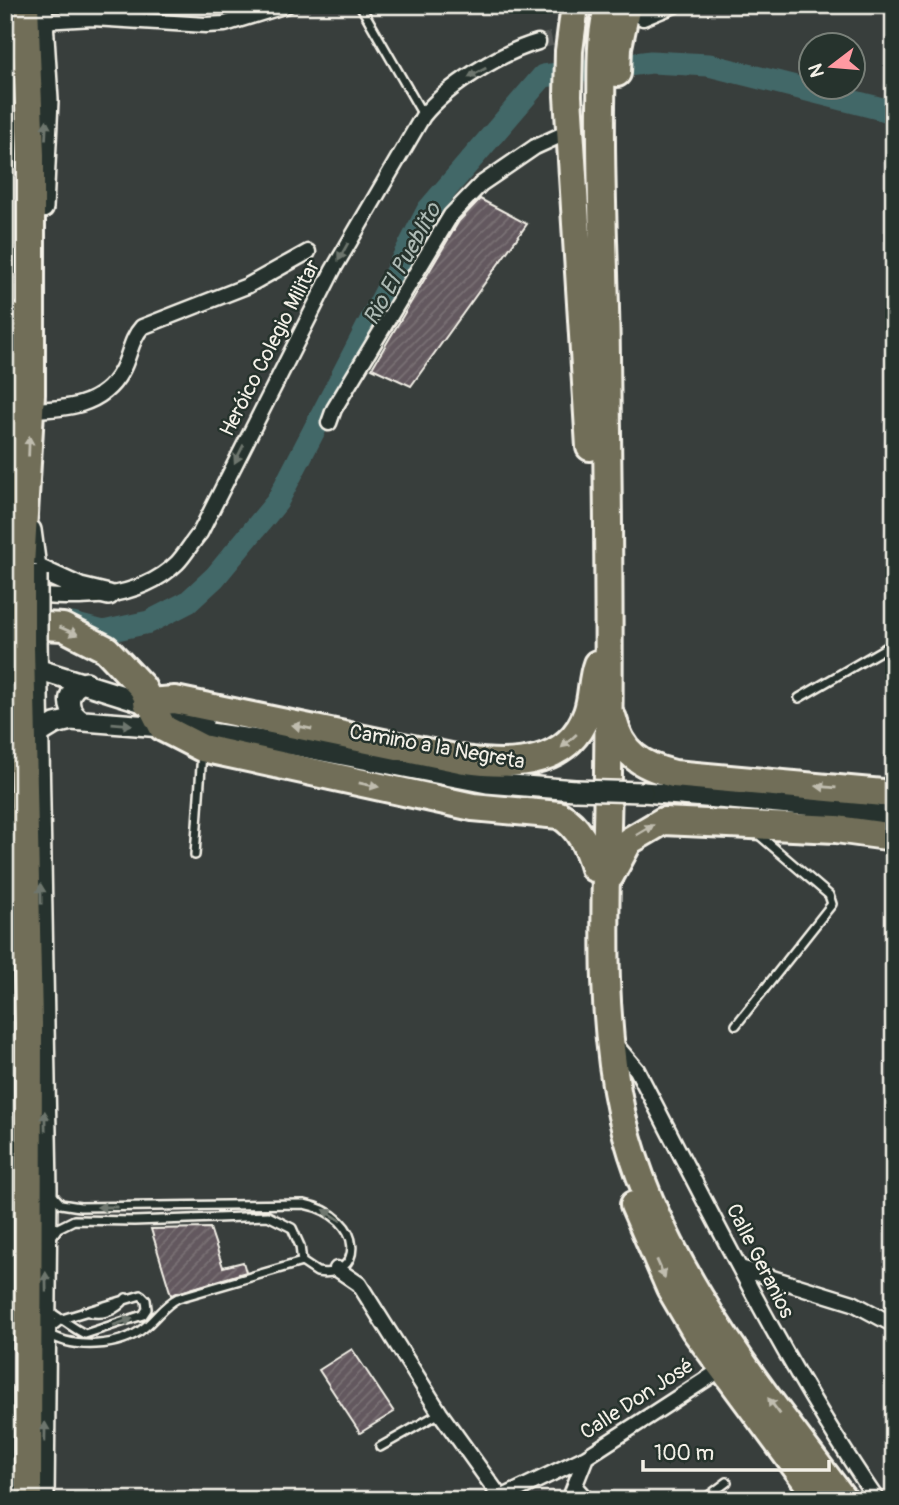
<svg xmlns="http://www.w3.org/2000/svg" width="899" height="1505" viewBox="0 0 899 1505" font-family="Pangolin,sans-serif">
<style>
.lines{fill:none;stroke-linecap:round;stroke-linejoin:round}
.river{stroke:#436767;stroke-width:23}
.building{fill:url(#building-hatch);stroke:#f4f1e8;stroke-width:2}
.street-tunnel{stroke:#545956;stroke-width:14;stroke-dasharray:14 7;stroke-linecap:butt}
.lane-casing{stroke:#f4f1e8;stroke-width:12}
.street-casing{stroke:#f4f1e8;stroke-width:19}
.secondary-casing{stroke:#f4f1e8;stroke-width:24}
.highway-casing{stroke:#f4f1e8;stroke-width:32}
.lane{stroke:#26332d;stroke-width:7}
.street{stroke:#26332d;stroke-width:14}
.secondary{stroke:#26332d;stroke-width:19}
.highway{stroke:#716e59;stroke-width:26}
.secondary-bridge-casing{stroke:#f4f1e8;stroke-width:24;stroke-linecap:butt}
.highway-bridge-casing{stroke:#f4f1e8;stroke-width:32;stroke-linecap:butt}
.secondary-bridge{stroke:#26332d;stroke-width:19}
.highway-bridge{stroke:#716e59;stroke-width:26}
.oneway{fill:#6e766e}
.oneway2{fill:#c0bdaf}
.labels{text-anchor:middle;dominant-baseline:central;stroke-width:5;stroke-linejoin:round;paint-order:stroke}
.street-label{font-size:21px;fill:#f4f1e8;stroke:#26332d}
.water-label{font-size:23px;font-style:italic;fill:#adbab4;stroke:#26332d}
</style>
<defs>
<pattern id="building-hatch" width="6" height="6" patternUnits="userSpaceOnUse" patternTransform="scale(1.75)"><rect width="6" height="6" fill="#63595e"/><path d="M-1 1l2-2M0 6l6-6M5 7l2-2" fill="none" stroke="#7a7175"/></pattern>
</defs>
<rect width="100%" height="100%" fill="#383e3c"/>
<filter id="ink" filterUnits="userSpaceOnUse"><feTurbulence type="fractalNoise" baseFrequency=".0143" numOctaves="2"/><feDisplacementMap in="SourceGraphic" scale="14" xChannelSelector="R" yChannelSelector="G"/><feConvolveMatrix kernelMatrix="1 2 1 2 8 2 1 2 1" color-interpolation-filters="sRGB"/></filter>
<g filter="url(#ink)">
<g class="lines">
<path class="river" d="M72 624 103 632 149 622 188 602 215 577 277 502 428 210 543 76 651 62 709 65 894 112"/>
</g>
<path class="building" d="M480 199 527 224 411 386 372 368 459 221Z
M210 1228 223 1267 243 1262 246 1272 171 1295 151 1229Z
M352 1349 394 1412 360 1433 319 1370Z"/>
<g class="lines">
<path class="street-tunnel" d="M538 42 607 26"/>
<g class="lane-casing">
<path id="lane" d="M360 5 423 115
M884 650 894 660
M799 698 894 643
M195 855 202 752
M736 1025 832 904 829 895 759 835
M50 1192 61 1204 80 1207 304 1204C368 1217 363 1280 317 1272L302 1262 300 1246 292 1228 268 1216 134 1221 74 1220 58 1228 51 1238
M47 1310C61 1318 72 1328 85 1334L143 1315 147 1309 146 1300 141 1295 62 1319 46 1332C72 1350 120 1348 145 1327 157 1317 164 1305 178 1298L302 1262
M85 1311C101 1317 116 1311 126 1298
M380 1447 440 1413
M703 1500 727 1482"/>
</g>
<g class="street-casing">
<path id="street" d="M643 18 675 5
M43 21 93 18 206 25 225 24 287 5
M30 410C65 409 102 407 121 372 130 357 130 340 142 327L247 286 308 252
M329 423 334 409 451 215 481 184 535 147 570 131
M5 594C62 597 132 607 177 563 185 555 192 542 200 533L333 270 423 116C447 86 500 53 538 42
M615 1044 637 1070C713 1216 784 1364 877 1500
M740 1268 853 1303 894 1325
M337 1269 359 1284 440 1413 501 1498 586 1457 728 1365
M575 1487 587 1500
M569 1500 586 1457"/>
</g>
<g class="secondary-casing">
<path id="secondary" d="M42 5 48 100 43 208
M31 530 37 575
M36 568 80 588 109 595
M37 640 47 1189 44 1500
M37 669 203 721
M79 719C64 707 67 688 86 682
M37 735 55 724 71 720 175 728 292 745 487 783 575 790
M643 792 814 806 894 817"/>
</g>
<g class="highway-casing">
<path id="highway" d="M575 5 569 51 568 96 590 447
M609 5C599 38 602 72 601 106 600 190 605 273 606 357 608 495 610 634 608 772 607 886 597 1004 622 1116 656 1262 756 1382 844 1500
M617 73 618 47 627 5
M5 535 13 318
M21 565 31 394V155L25 5
M5 624 63 627 106 649 142 687 163 728 202 748 473 807 559 815C579 826 588 847 594 868
M21 648 29 1023 28 1500
M147 702 175 700 465 760C513 767 569 765 587 713 593 697 591 680 597 664
M613 719C621 753 641 766 674 774L894 794
M610 876 629 841 663 821 836 829 894 837
M634 1205 670 1288 694 1329 820 1500"/>
</g>
<use href="#lane" class="lane"/>
<use href="#street" class="street"/>
<use href="#secondary" class="secondary"/>
<use href="#highway" class="highway"/>
<g class="secondary-bridge-casing">
<path id="secondary-bridge" d="M37 640V575
M575 790 643 792"/>
</g>
<g class="highway-bridge-casing">
<path id="highway-bridge" d="M21 648V565"/>
</g>
<use href="#secondary-bridge" class="secondary-bridge"/>
<use href="#highway-bridge" class="highway-bridge"/>
</g>
<defs><path id="oneway-solid" d="M-6-.8H1V-3.2L6.5 0L1 3.2V.8H-6Z" transform="scale(1.75)"/></defs>
<g class="oneway">
<use href="#oneway-solid" transform="translate(477 73) rotate(152)"/>
<use href="#oneway-solid" transform="translate(46 130) rotate(-87)"/>
<use href="#oneway-solid" transform="translate(343 252) rotate(119)"/>
<use href="#oneway-solid" transform="translate(239 454) rotate(117)"/>
<use href="#oneway-solid" transform="translate(122 724) rotate(5)"/>
<use href="#oneway-solid" transform="translate(41 894) rotate(-91)"/>
<use href="#oneway-solid" transform="translate(45 1121) rotate(-91)"/>
<use href="#oneway-solid" transform="translate(107 1207) rotate(180)"/>
<use href="#oneway-solid" transform="translate(332 1215) rotate(-147)"/>
<use href="#oneway-solid" transform="translate(46 1282) rotate(-91)"/>
<use href="#oneway-solid" transform="translate(123 1322) rotate(-19)"/>
<use href="#oneway-solid" transform="translate(45 1432) rotate(-89)"/>
</g>
<g class="oneway2">
<use href="#oneway-solid" transform="translate(29 446) rotate(-88)"/>
<use href="#oneway-solid" transform="translate(69 631) rotate(23)"/>
<use href="#oneway-solid" transform="translate(302 727) rotate(-169)"/>
<use href="#oneway-solid" transform="translate(569 741) rotate(138)"/>
<use href="#oneway-solid" transform="translate(369 785) rotate(12)"/>
<use href="#oneway-solid" transform="translate(826 787) rotate(-175)"/>
<use href="#oneway-solid" transform="translate(645 830) rotate(-31)"/>
<use href="#oneway-solid" transform="translate(661 1269) rotate(66)"/>
<use href="#oneway-solid" transform="translate(774 1406) rotate(-127)"/>
</g>
</g>
<g class="labels">
<g class="street-label">
<text transform="translate(270 348) rotate(-63)">Heróico Colegio Militar</text>
<text transform="translate(437 747) rotate(10)">Camino a la Negreta</text>
<text transform="translate(760 1261) rotate(63)">Calle Geranios</text>
<text transform="translate(637 1399) rotate(-33)">Calle Don José</text>
</g>
<g class="water-label">
<text transform="translate(402 264) rotate(-61)">Rio El Pueblito</text>
</g>
</g>
<rect width="899" height="1505" fill="none" stroke="#26332d" stroke-width="28"/>
<rect x="14" y="14" width="871" height="1477" fill="none" stroke="#f4f1e8" stroke-width="2.5" filter="url(#ink)"/>
<g transform="translate(832 66) rotate(254)"><circle r="33" fill="#26332d" stroke="#787f78" stroke-width="2"/>
<path d="M0-5L12 26L0 18L-12 26Z" fill="#ff9aa2"/>
<text y="-10" font-size="19" font-weight="bold" text-anchor="middle" fill="#f4f1e8">N</text>
</g>
<path d="M643 1460v10h186v-10" fill="none" stroke="#f4f1e8" stroke-width="3.5"/>
<text x="654" y="1460" font-size="21" fill="#f4f1e8" stroke="#26332d" stroke-width="5" paint-order="stroke">100 m</text>
</svg>
